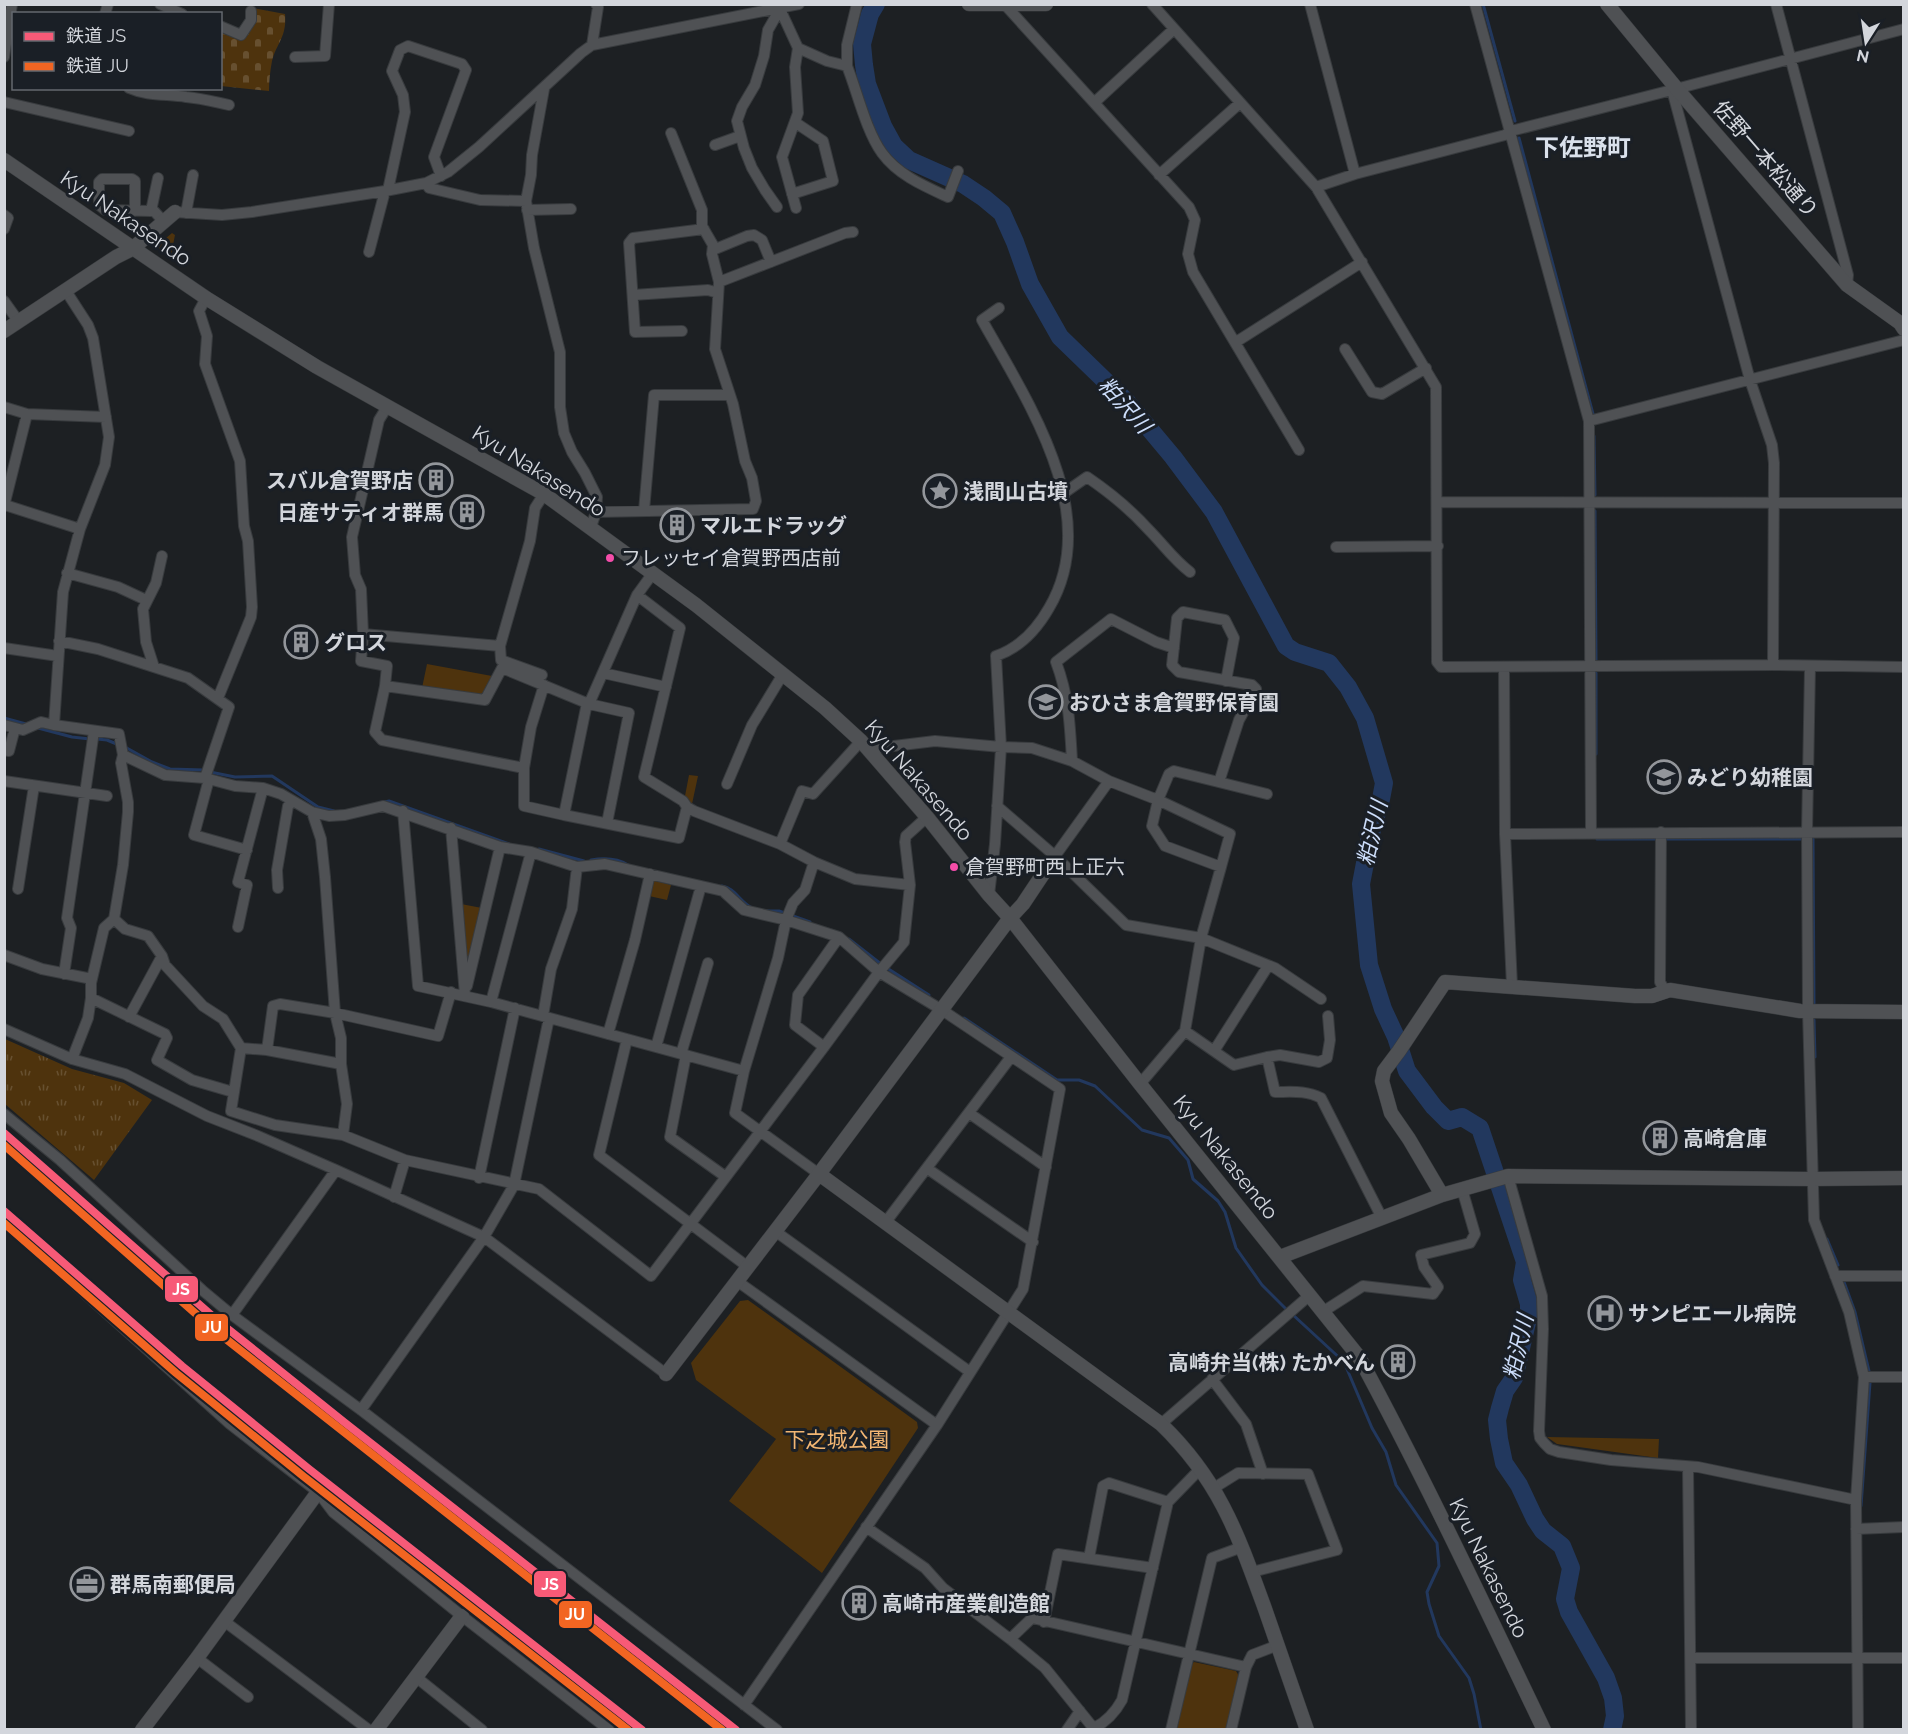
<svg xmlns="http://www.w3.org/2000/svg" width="1908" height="1734" viewBox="0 0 1908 1734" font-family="Raleway,'Noto Sans JP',sans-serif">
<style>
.grass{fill:url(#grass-tufts)}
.cemetery{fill:url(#cemetery-stones)}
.green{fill:#4e330d}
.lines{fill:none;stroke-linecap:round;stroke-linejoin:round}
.stream{stroke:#22385e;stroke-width:3}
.river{stroke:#22385e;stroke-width:18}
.street-casing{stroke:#383b3e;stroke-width:12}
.secondary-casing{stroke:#383b3e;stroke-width:15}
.street{stroke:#4f5154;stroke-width:10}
.secondary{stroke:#4f5154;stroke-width:14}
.rail-1-casing{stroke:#1a1f26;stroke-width:12}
.rail-2-casing{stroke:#1a1f26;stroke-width:12}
.rail-1{stroke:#f75a77;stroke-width:8}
.rail-2{stroke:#f26522;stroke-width:8}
.bus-dot{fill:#f54da8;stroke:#1a1f26;stroke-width:2}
.labels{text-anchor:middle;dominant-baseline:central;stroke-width:6;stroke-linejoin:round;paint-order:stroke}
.bus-label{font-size:20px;fill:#d3d6dc;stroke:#1a1f26;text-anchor:start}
.street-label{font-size:21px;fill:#d3d6dc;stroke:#1a1f26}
.poi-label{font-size:21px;font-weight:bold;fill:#d3d6dc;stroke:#1a1f26;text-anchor:start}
.park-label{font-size:21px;fill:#f2b673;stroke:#1a1f26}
.water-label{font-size:22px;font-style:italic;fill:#ccddfa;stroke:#1a1f26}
.quarter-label{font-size:24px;font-weight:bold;fill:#dae1ec;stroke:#1a1f26}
.line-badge{stroke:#1a1f26;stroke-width:2}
.badge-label{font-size:16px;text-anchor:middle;font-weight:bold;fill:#fff}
</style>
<defs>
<pattern id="grass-tufts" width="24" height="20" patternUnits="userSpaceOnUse" patternTransform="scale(1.5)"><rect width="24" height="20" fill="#4e330d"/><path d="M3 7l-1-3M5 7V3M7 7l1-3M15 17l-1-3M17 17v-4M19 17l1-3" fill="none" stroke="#675030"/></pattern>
<pattern id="cemetery-stones" width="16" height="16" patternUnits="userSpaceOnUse" patternTransform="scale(1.5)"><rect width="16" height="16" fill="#4e330d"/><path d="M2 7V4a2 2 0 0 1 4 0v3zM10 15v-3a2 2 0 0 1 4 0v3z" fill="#675030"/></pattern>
</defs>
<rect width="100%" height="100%" fill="#1d2023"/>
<path class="grass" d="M5 1039 72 1069 124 1083 152 1100 94 1180 5 1104Z"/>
<path class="cemetery" d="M253 8 285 14C287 37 277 42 272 61 270 71 269 82 269 91L221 86 220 30 238 38Z"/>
<path class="green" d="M172 233 175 235 171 255 169 256 159 250V244Z
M427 664 492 676 484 694 479 695 422 688Z
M689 775 698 776 692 804 688 803 685 796Z
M653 880 671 885 667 900 649 896Z
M461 904 482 908 466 977Z
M748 1300 917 1422 918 1428 822 1573 729 1501 776 1439 696 1380 691 1363 740 1301Z
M1547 1437 1659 1439 1658 1458 1557 1444Z
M1194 1662 1236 1671 1239 1676 1226 1729 1176 1730 1190 1665Z"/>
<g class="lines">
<path class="stream" d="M1483 4 1515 121
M1519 138 1593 414
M1594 436 1595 495
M1595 511 1596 660
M1596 673V754
M4 718 26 724
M38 728 72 737 90 739
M97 739 107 740 119 745
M125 747 152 762 170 769 204 770
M210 772 235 777 272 776 318 807 334 811
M385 802 389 801 509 844
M1597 839H1655
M1667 839H1801
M1813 839 1814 1005
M539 849 584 861
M591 860C603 858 617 858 628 865
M722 886C735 888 739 901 752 908
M767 911H779L810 922
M849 939 881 964
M887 968 929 995
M964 1018 1057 1080H1079L1095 1086 1142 1130 1169 1138 1188 1160 1193 1179 1218 1201 1225 1212 1236 1248 1262 1285 1287 1310
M1814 1020 1815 1057
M1827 1239 1838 1265
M1844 1282 1855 1312 1869 1371
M1292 1314 1344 1362 1372 1428 1386 1452 1396 1485 1437 1543 1439 1566 1427 1592 1429 1604 1439 1636 1469 1678 1474 1694 1481 1730
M1861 1506 1870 1383"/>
<path class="river" d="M876 4 870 14 862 44 864 65 867 84 883 126 894 146 909 160 963 184 984 198 1002 213 1015 242 1030 284 1060 337 1127 402 1173 457 1214 512 1286 646 1295 652 1329 663 1348 687 1365 718 1384 783 1381 799 1370 837 1361 884 1369 965 1383 1009 1396 1037 1407 1071 1434 1107 1448 1121 1462 1117 1480 1128 1525 1262 1522 1280 1529 1304V1314L1514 1378 1505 1391 1500 1408 1497 1420 1499 1439 1504 1463 1519 1485 1535 1519 1543 1531 1562 1546 1571 1568 1565 1599 1569 1612 1606 1678 1613 1698 1615 1716 1612 1730"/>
<g class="street-casing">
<path id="street" d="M160 4 182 14
M1152 4 1316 187 1436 387 1437 662 1441 667 1773 665 1904 667
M1310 4 1355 174
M1475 4 1589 421 1591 834
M1776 4 1848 275 1847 285
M1006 6 1189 207 1195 220 1188 254 1193 272 1299 450
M780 9 798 48 795 67 798 113 782 157 796 208
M105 14 108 4
M220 26 241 35 251 20V11
M592 45 598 7 596 4
M798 48 827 61 847 66C857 91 866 131 882 153 898 175 924 186 948 197L958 171
M4 57 12 4
M295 57 325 56 329 4
M847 66V45L857 4
M129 88C147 96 167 94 186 97 200 98 215 102 229 105
M544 89 532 155 531 175 526 201 534 248 560 352V407L564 433 572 452 585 473 597 497 596 512 591 527
M1672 90 1750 380 1772 445 1774 463 1773 665
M4 102 129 131
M1095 102 1174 29
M715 145 740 136
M1159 175 1240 103
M426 183 429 188 480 200 526 201
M1316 187 1355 174 1505 135 1511 131 1672 90 1904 29
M388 190 405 112 403 95 392 71 400 50 408 46 462 64 466 70 434 157 441 176
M792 194 833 181 823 141 796 123
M777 207 765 190 752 168 744 148 737 121 742 107 755 85 764 56 768 30 780 9
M527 210 571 209
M135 211V181L132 179H102L99 182V205L105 210 151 211H154L164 222
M151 211 158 178
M175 212 222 215 252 212 385 191 426 183 448 172 479 147 581 53 592 45 799 4
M186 213 193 175
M4 215 8 218 4 229
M713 250 747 236 754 235 762 240 771 262
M369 252 385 191
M719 282 845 233 853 232
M66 291 88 325 93 338 109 437 105 465 80 529 63 592 54 725 119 734 123 755 165 775 205 778 235 786 263 788 281 794 312 812 329 816 345 815 383 806 500 847 531 852 577 867 605 864 723 891 744 910 786 920 839 937 879 972 942 1010 1060 1089 1023 1289 937 1425 744 1705
M633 295 708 290 718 293
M206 298 199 311 207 336 205 364 240 461 244 526 248 541 252 607 251 617 218 698
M4 301 19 322
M682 331 635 332 629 243 633 238 704 229
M1236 342 1362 262
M1345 349 1372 392 1382 394 1426 368
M4 407 27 414 106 417
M387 407 379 420 352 537 355 575 361 589 363 634 361 661 387 666 385 686 375 732 382 740 524 768 531 727 544 685
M1589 421 1904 340
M1064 493 1087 477C1109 492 1130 509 1148 529 1163 544 1173 559 1190 572
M1438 502 1904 503
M5 505 80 529
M4 506 27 414
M644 511 654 395H730
M596 512 753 509 756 501 752 478 745 461 733 404 715 349 719 282 712 254 713 245 702 226V210L671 133
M1336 547 1438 546
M67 573 118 587 146 600
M637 595 680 628 644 777 683 801 687 807 694 811 780 844 814 862 855 879 910 885
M363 634 500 646 530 541 535 508 544 494
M59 641 98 649 188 678 229 707 205 778
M500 646 501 660 542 675
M4 648 58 656
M154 667 146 642 143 609 156 583 162 556
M1810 667 1807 833 1808 1012 1814 1220 1849 1312 1864 1377 1856 1500 1858 1730
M1504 668 1505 834 1512 986
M603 673 666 687
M385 686 485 700 502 668 589 704 637 595 653 573
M589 704 629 713 607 823
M4 725 23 730 41 722 54 725
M869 749 935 741 1001 747 1032 748 1072 761 1109 781 1158 800 1152 826 1165 846 1221 867 1201 938 1185 1031 1140 1084
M4 750 9 751 15 728
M123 755 121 763 128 802V812L123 865 114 919 125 929 148 936 162 956 165 965 203 1006 223 1019 241 1048 231 1111 275 1125 343 1135 405 1160 539 1189 651 1276 824 1047 879 972 904 942 910 885 905 842 906 836 927 817
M1072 761C1070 725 1069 697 1056 662L1111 619 1156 642 1174 648
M524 768V806L564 815 587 703
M209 779 194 835 247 850
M4 781 107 796
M1219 782 1239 720 1256 689 1252 685 1179 672 1172 665 1177 618 1183 612 1225 620 1234 638 1226 681
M727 784 752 725 783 674
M997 806 1055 856 1126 925 1201 938 1275 968 1321 999
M403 811 418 986 491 1002 744 1071
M312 812 321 839 325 877 335 1013 341 1038V1064L347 1104 343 1135
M564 815 679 838 687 807
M451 828 465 995
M1661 832 1660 982 1665 991
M1505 834 1904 832
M780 844 802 791 813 794 861 741
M1055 856 1109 781
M814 862 805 890 793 903 786 920 778 958 744 1071 735 1113 819 1174
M1221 867 1230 834 1158 800 1169 774 1174 771 1267 794
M278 888 277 870 288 806 293 801
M18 889 34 786
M989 895 995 844 1001 747 996 656C1019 648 1037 629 1049 608 1104 515 1028 402 982 320L999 308
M238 927 247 885 238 882 263 788
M4 955 42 969 92 979
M64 974 71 928 67 918 94 731
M467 986 500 847
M91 998 165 1034 167 1038 157 1060 192 1080 233 1092
M491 1002 531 852
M543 1016 551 969 572 909 577 867
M129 1017 162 956
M4 1029 72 1059 125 1074 207 1116 258 1136 336 1170 484 1237 666 1374
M1185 1031 1234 1065 1267 1057 1275 1092C1291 1092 1306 1090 1321 1098L1382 1218
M608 1034 635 940 650 874
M627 1039 599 1155 748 1267
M656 1047 701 886
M824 1047 795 1025 798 995 839 937
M241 1048 267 1050 341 1064
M267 1050 273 1006 280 1004 335 1013 438 1036 451 992
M1214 1051 1268 966
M681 1054 708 963
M686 1055 670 1137 726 1177
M1267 1057 1280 1055 1319 1062 1327 1058 1330 1040 1328 1016
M72 1059 88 1018 91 998V983L104 928 114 919
M969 1113 1046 1167
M4 1114 60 1160 202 1290 232 1315 361 1410 777 1730
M928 1169 1033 1242
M1508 1176 1542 1296 1543 1329 1539 1431 1540 1438 1544 1443 1550 1449 1559 1452 1611 1460 1698 1467 1856 1500
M479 1178 515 1008
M394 1197 405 1160
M4 1221 230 1424 318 1492 333 1512 462 1616 609 1730
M885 1223 1011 1057
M775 1231 970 1372
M1835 1276H1904
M737 1281 937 1425
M1324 1311 1363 1286 1433 1294 1438 1287 1424 1267 1421 1255 1470 1243 1475 1234 1462 1189
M232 1315 336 1170
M1864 1377H1904
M1212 1379 1246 1424 1263 1474
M361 1410 484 1237 514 1185 549 1018
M1161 1424 1310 1295
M1688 1467 1691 1730
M1214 1488 1238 1473 1308 1474 1337 1550 1252 1572
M866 1527 925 1568 943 1588 1010 1639 1045 1668 1095 1730
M1856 1529 1904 1527
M1089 1558 1103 1486 1109 1483 1168 1502
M224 1621 369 1730
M1044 1622 1058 1554 1153 1568
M1010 1639 1032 1618 1246 1667
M197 1658 248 1697
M1691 1658H1904
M416 1677 482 1730
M1094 1728C1106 1722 1116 1711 1122 1700L1168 1502 1201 1468
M1067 1730 1080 1711
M1171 1730 1212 1558 1242 1547
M1231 1730 1246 1667 1252 1655 1278 1645"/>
</g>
<g class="secondary-casing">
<path id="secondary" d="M969 4H1046
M1607 4 1677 89 1847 285 1900 323 1904 329
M4 160 206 298 317 367 544 494 696 605 825 708 861 741 927 817 989 895 1010 918 1140 1084 1359 1357C1425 1479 1484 1605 1544 1730
M4 331 116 257 132 249 175 212
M819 1174 1161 1424C1220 1481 1238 1535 1265 1609 1279 1649 1293 1689 1307 1730
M1442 1195 1409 1139 1391 1113 1382 1081 1384 1071 1399 1051 1445 982 1635 996H1652L1670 990 1800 1011 1904 1012
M1280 1257 1442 1195 1508 1176 1812 1179 1904 1178
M666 1374 819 1174 1010 918 1023 904 1055 856
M142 1730 197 1658 318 1492
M376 1730 462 1616"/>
</g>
<use href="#street" class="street"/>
<use href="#secondary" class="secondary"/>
<g class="rail-1-casing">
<path id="rail-1" d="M4 1133 218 1321 344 1422 736 1730
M4 1211 182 1366 309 1469 642 1730"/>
</g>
<g class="rail-2-casing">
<path id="rail-2" d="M4 1145 212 1328 722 1730
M4 1223 176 1373 303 1476 628 1730"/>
</g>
<use href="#rail-1" class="rail-1"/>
<use href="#rail-2" class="rail-2"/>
</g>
<defs>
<g id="building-ring" transform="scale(1.725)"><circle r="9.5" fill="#1a1f26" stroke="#93969b" stroke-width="1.5"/><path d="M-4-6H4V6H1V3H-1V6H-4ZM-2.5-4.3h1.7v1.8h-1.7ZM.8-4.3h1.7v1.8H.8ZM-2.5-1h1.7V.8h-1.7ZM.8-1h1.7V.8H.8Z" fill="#93969b"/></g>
<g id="sight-ring" transform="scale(1.725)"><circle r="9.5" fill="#1a1f26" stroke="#93969b" stroke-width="1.5"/><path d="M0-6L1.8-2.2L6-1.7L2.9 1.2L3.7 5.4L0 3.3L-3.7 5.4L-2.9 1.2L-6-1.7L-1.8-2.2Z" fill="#93969b"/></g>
<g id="school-ring" transform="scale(1.725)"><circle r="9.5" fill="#1a1f26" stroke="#93969b" stroke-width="1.5"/><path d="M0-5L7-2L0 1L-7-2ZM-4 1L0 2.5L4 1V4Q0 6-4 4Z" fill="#93969b"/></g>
<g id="hospital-ring" transform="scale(1.725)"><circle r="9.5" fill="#1a1f26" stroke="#93969b" stroke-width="1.5"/><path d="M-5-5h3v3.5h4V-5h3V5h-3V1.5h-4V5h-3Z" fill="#93969b"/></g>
<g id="office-ring" transform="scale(1.725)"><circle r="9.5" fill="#1a1f26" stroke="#93969b" stroke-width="1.5"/><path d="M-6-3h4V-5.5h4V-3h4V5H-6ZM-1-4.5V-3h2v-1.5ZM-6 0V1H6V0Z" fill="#93969b"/></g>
</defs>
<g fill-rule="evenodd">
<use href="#building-ring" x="436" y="480"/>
<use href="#sight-ring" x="940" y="491"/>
<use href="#building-ring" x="467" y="512"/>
<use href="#building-ring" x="677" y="525"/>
<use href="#building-ring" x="301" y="642"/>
<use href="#school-ring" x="1046" y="702"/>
<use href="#school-ring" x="1664" y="777"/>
<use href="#building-ring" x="1660" y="1138"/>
<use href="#hospital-ring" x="1605" y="1313"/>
<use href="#building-ring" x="1398" y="1362"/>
<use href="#office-ring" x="87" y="1584"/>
<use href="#building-ring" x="859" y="1603"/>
</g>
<g class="bus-dot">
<circle cx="610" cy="558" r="5"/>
<circle cx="954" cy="867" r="5"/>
</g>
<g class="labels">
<g class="bus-label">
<text x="621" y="558">フレッセイ倉賀野西店前</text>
<text x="965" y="867">倉賀野町西上正六</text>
</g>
<g class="street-label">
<text transform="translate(1766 159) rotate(49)">佐野一本松通り</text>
<text transform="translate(126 218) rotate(34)">Kyu Nakasendo</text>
<text transform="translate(539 471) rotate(32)">Kyu Nakasendo</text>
<text transform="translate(919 780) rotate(49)">Kyu Nakasendo</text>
<text transform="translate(1226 1157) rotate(51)">Kyu Nakasendo</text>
<text transform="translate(1489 1568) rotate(64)">Kyu Nakasendo</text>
</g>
<g class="poi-label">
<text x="413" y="480" text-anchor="end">スバル倉賀野店</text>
<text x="963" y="491">浅間山古墳</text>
<text x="444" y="512" text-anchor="end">日産サティオ群馬</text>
<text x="700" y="525">マルエドラッグ</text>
<text x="324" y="642">グロス</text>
<text x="1069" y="702">おひさま倉賀野保育園</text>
<text x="1687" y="777">みどり幼稚園</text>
<text x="1683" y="1138">高崎倉庫</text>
<text x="1628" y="1313">サンピエール病院</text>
<text x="1375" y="1362" text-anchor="end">高崎弁当(株) たかべん</text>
<text x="110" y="1584">群馬南郵便局</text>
<text x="882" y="1603">高崎市産業創造館</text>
</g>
<g class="park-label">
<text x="837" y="1439">下之城公園</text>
</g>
<g class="water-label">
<text transform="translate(1125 405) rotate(48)">粕沢川</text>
<text transform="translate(1372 833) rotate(-77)">粕沢川</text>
<text transform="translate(1518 1347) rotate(-77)">粕沢川</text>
</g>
<g class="quarter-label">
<text x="1583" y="147">下佐野町</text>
</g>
</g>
<g class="line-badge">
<rect x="164" y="1275" width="35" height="28" rx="6" fill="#f75a77"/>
<rect x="194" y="1313" width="35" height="29" rx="6" fill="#f26522"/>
<rect x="533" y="1570" width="34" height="28" rx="6" fill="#f75a77"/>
<rect x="558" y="1600" width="35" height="29" rx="6" fill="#f26522"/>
</g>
<g class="badge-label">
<text x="181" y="1295">JS</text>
<text x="212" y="1333">JU</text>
<text x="550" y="1590">JS</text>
<text x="575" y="1620">JU</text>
</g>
<rect width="1908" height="1734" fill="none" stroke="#d3d6dc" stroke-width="12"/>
<rect x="12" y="12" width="210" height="78" fill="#1a1f26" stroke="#64686f" stroke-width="1.5"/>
<rect x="24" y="32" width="30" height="9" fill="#f75a77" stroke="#64686f" stroke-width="1.5"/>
<text x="66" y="42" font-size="18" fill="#d3d6dc">鉄道 JS</text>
<rect x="24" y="62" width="30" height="9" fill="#f26522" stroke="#64686f" stroke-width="1.5"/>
<text x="66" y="72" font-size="18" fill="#d3d6dc">鉄道 JU</text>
<g transform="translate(1866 42) rotate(192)" stroke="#1a1f26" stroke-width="4.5" paint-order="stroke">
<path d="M0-4.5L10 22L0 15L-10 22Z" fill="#d3d6dc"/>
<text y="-9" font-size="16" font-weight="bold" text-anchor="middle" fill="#d3d6dc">N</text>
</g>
</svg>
